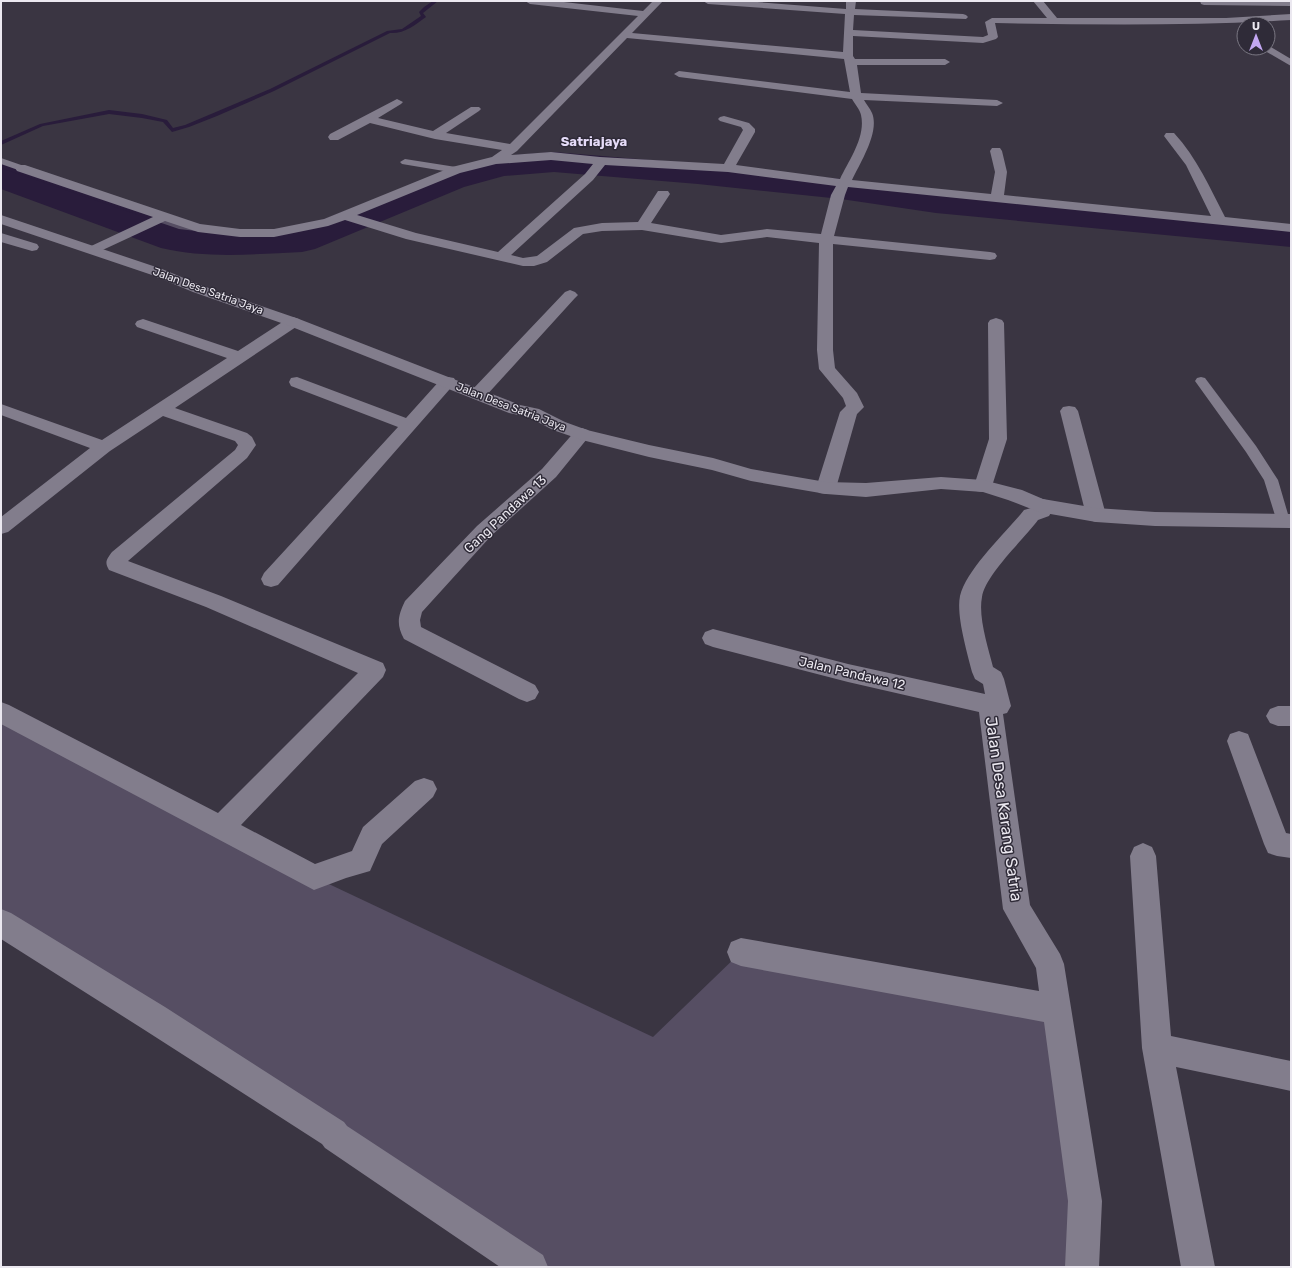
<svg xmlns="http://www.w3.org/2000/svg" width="1292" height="1268" viewBox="0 0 1292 1268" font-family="Rubik,sans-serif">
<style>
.green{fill:#564e63}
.water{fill:#291c3b}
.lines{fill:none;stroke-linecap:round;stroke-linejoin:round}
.stream{fill:#291c3b;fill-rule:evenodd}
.river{fill:#291c3b;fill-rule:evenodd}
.service{fill:#827d8c;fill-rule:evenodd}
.minor{fill:#827d8c;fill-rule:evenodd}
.tertiary{fill:#827d8c;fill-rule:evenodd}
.labels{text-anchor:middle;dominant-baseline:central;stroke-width:3;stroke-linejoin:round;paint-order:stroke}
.far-street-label{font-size:11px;fill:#ebe8f0;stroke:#2f2b38}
.far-quarter-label{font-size:13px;font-weight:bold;fill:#e6dcf9;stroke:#2f2b38}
.street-label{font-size:13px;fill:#ebe8f0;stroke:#2f2b38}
.near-street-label{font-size:16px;fill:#ebe8f0;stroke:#2f2b38}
</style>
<rect width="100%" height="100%" fill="#3a3542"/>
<path class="green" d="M531 157 728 168 1291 228V236L936 203 841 189 698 174 554 162 502 166 452 180 302 241 214 244 174 240 142 228 164 217 240 233 309 226 456 170Z
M1 712 314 877 653 1037 741 952 1056 1009 1082 1267H531L1 923Z"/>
<path class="water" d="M1 161 164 217 135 231 1 183Z"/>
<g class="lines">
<path class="stream" d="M433 1H438L423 13 426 17C415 25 404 34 390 33L274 91 217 116 189 127 172 132 163 122 142 118 109 114 43 126 1 145V141L40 124 109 110 142 114 167 120 173 128 185 125 270 89 387 31 402 29 421 16 419 12 424 7Z"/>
<path class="river" d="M554 152 698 164 841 179 936 193 1291 225V247L936 213 841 199 698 184 554 172 504 176 464 187 315 249 302 252C255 254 207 259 161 248L1 189V168L179 229 214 233 297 230 440 173 502 156Z"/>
<path class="service" d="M1 158 24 166 26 168 21 171 1 164Z
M405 159 456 167 461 170 456 173 402 164 400 162Z
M1201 377 1205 378 1256 446 1278 480 1290 521 1288 525 1283 526 1278 525 1264 480 1246 452 1195 381 1197 378Z"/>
<path class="minor" d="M525 1H555L643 11 653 1H663L632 33 843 52 845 14 708 4 703 1H744L846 9V1H856L855 9 963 14 966 15 968 17 966 19 854 15 853 30 983 37 988 35 985 22 992 18H1047L1033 1H1043L1057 18H1226L1291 14V20C1193 26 1095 25 996 23H995L998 37 996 39 983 43 853 36V56L855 59H945L950 62 945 65H857L861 93 997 100 1003 103 997 106 864 100C866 104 870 108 872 113 880 132 860 163 852 180L991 194 995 172 990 151 992 148H1000L1002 151 1007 172 1004 195 1211 216 1186 165 1164 136 1166 133H1174C1197 158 1210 188 1225 217L1291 224V232L848 187 845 195 834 236 990 252 995 253 997 256 995 259 990 260 833 244V350L835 368 857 393 864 407 857 414 836 488 833 493 826 494 819 493 816 488 840 412 846 406 843 398 819 369 817 350 819 243 767 237 721 243 642 230 602 231 583 234 547 262 534 266H523L406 239 345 220 328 226 274 237H240L198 232 165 221 94 254 89 253 87 250 89 247 153 217 17 171 15 168 17 165H25L200 224 240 229H274L324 219 452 167 492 157 502 150 435 139 370 123 338 140H330L328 137 330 134 397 99 403 102 401 104 378 118 433 131 471 107H479L481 109 479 111 446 133 510 144 638 16 530 4ZM627 38 844 59 850 92 679 71 674 74 679 77 852 99C855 104 860 110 861 115 866 137 849 160 840 179L736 165 755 132V129L749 123 724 116 720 117 718 119 720 121 741 127 743 130 724 164 600 157 551 152 511 155 517 151ZM551 160 593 164 585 174 498 252 416 233 357 215 460 173 496 164ZM605 165 728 172 836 186 831 195 821 234 767 229 721 235 651 223 670 194 668 191H658L638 222 602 223 574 228 537 256 523 258 511 255 593 180Z
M1200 1H1291V6L1204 5 1201 4Z
M1269 46 1291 59V66L1260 48H1268Z
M1 233 37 244 39 247 37 250 32 251 1 242Z
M570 290 575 292 578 295 575 298 484 398 478 399 472 398 469 394 472 390 565 292Z
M293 317 299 319 301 322 299 325 175 408 247 433 252 437 256 445 247 458 128 561 221 596 383 663 386 670 383 677 241 825 315 864 352 851 363 827 415 781 424 778 433 781 437 789 433 797 382 844 370 871 346 878 314 890 1 724V702L9 705 218 813 358 673 206 607 109 570C104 562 107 559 112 552L235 450 238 445 235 441 163 416 110 451 8 532 1 534V517L90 448 1 415V404L102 440 227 358 137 327 135 324 137 321 143 319 149 321 238 351 287 319Z
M996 318 1002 320 1004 323 1007 439 992 486 990 491 983 492 976 491 974 486 989 439 988 323 990 320Z
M297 377 406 418 442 378 448 377 454 378 456 382 278 585 271 587 264 585 261 579 264 573 398 427 291 386 289 382 291 378Z
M1069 406 1075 407 1078 411 1106 515 1103 520 1096 522 1089 520 1086 515 1060 411 1063 407Z
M582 428 588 430 591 434 556 477 491 536 422 612 420 620 421 627 535 685 539 692 535 699 527 702 519 699 404 639C396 624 398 616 405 601L477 526 542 469 576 430Z
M1039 498 1046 500 1052 511 1049 516 1038 520C1024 539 985 575 982 597 978 617 988 647 993 667L1001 672 1004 679 1011 706 1007 713 1003 714 1030 905 1060 954 1064 964 1102 1201 1099 1267H1065L1068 1201 1044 1022 741 966 731 962 727 952 731 942 741 938 1039 991 1036 968 1003 909 979 712 848 682 713 647 705 644 702 638 705 632 713 629 848 664 985 694 983 684 975 679 972 672C967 652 956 615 960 596 967 568 1006 533 1024 510L1031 508 1029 505 1032 500Z
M1278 706H1291V726H1278L1270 723 1266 716 1270 709Z
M1239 731 1248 734 1286 833 1291 834V858L1277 856 1268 853 1264 844 1227 741 1230 734Z
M1143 843 1152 847 1156 856 1171 1036 1291 1061V1091L1176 1067 1215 1267H1181L1142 1048 1130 856 1134 847Z
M1 909 11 913 165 1007 344 1122 347 1126 543 1255 548 1267H500L325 1148 322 1144 143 1029 1 939Z"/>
<path class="tertiary" d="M1 215 162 269 203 286 299 319 520 405 539 409 565 422 587 430 649 445 713 458 751 469 826 482 866 483 941 477 983 480 1022 490 1043 499 1096 508 1155 512 1291 514V528L1155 526 1096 522 1039 512 1008 500 983 492 941 489 866 497 826 494 751 481 712 470 649 457 582 440 553 430 528 417 509 413 287 325 193 292 152 275 1 224Z"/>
</g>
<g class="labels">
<g class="far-street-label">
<text transform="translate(208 291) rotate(20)">Jalan Desa Satria Jaya</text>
<text transform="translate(511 407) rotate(21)">Jalan Desa Satria Jaya</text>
</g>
<g class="far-quarter-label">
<text x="594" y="141">Satriajaya</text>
</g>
<g class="street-label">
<text transform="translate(505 514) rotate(-43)">Gang Pandawa 13</text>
<text transform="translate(852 673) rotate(13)">Jalan Pandawa 12</text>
</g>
<g class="near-street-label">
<text transform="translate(1004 809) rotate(82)">Jalan Desa Karang Satria</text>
</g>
</g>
<rect width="1292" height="1268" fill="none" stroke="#ebe8f0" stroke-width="4"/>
<g transform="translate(1256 36)"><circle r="19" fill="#2f2b38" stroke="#7a7782"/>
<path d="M0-3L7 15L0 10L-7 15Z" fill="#c3a7f2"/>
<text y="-6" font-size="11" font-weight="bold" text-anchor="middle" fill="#ebe8f0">U</text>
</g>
</svg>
